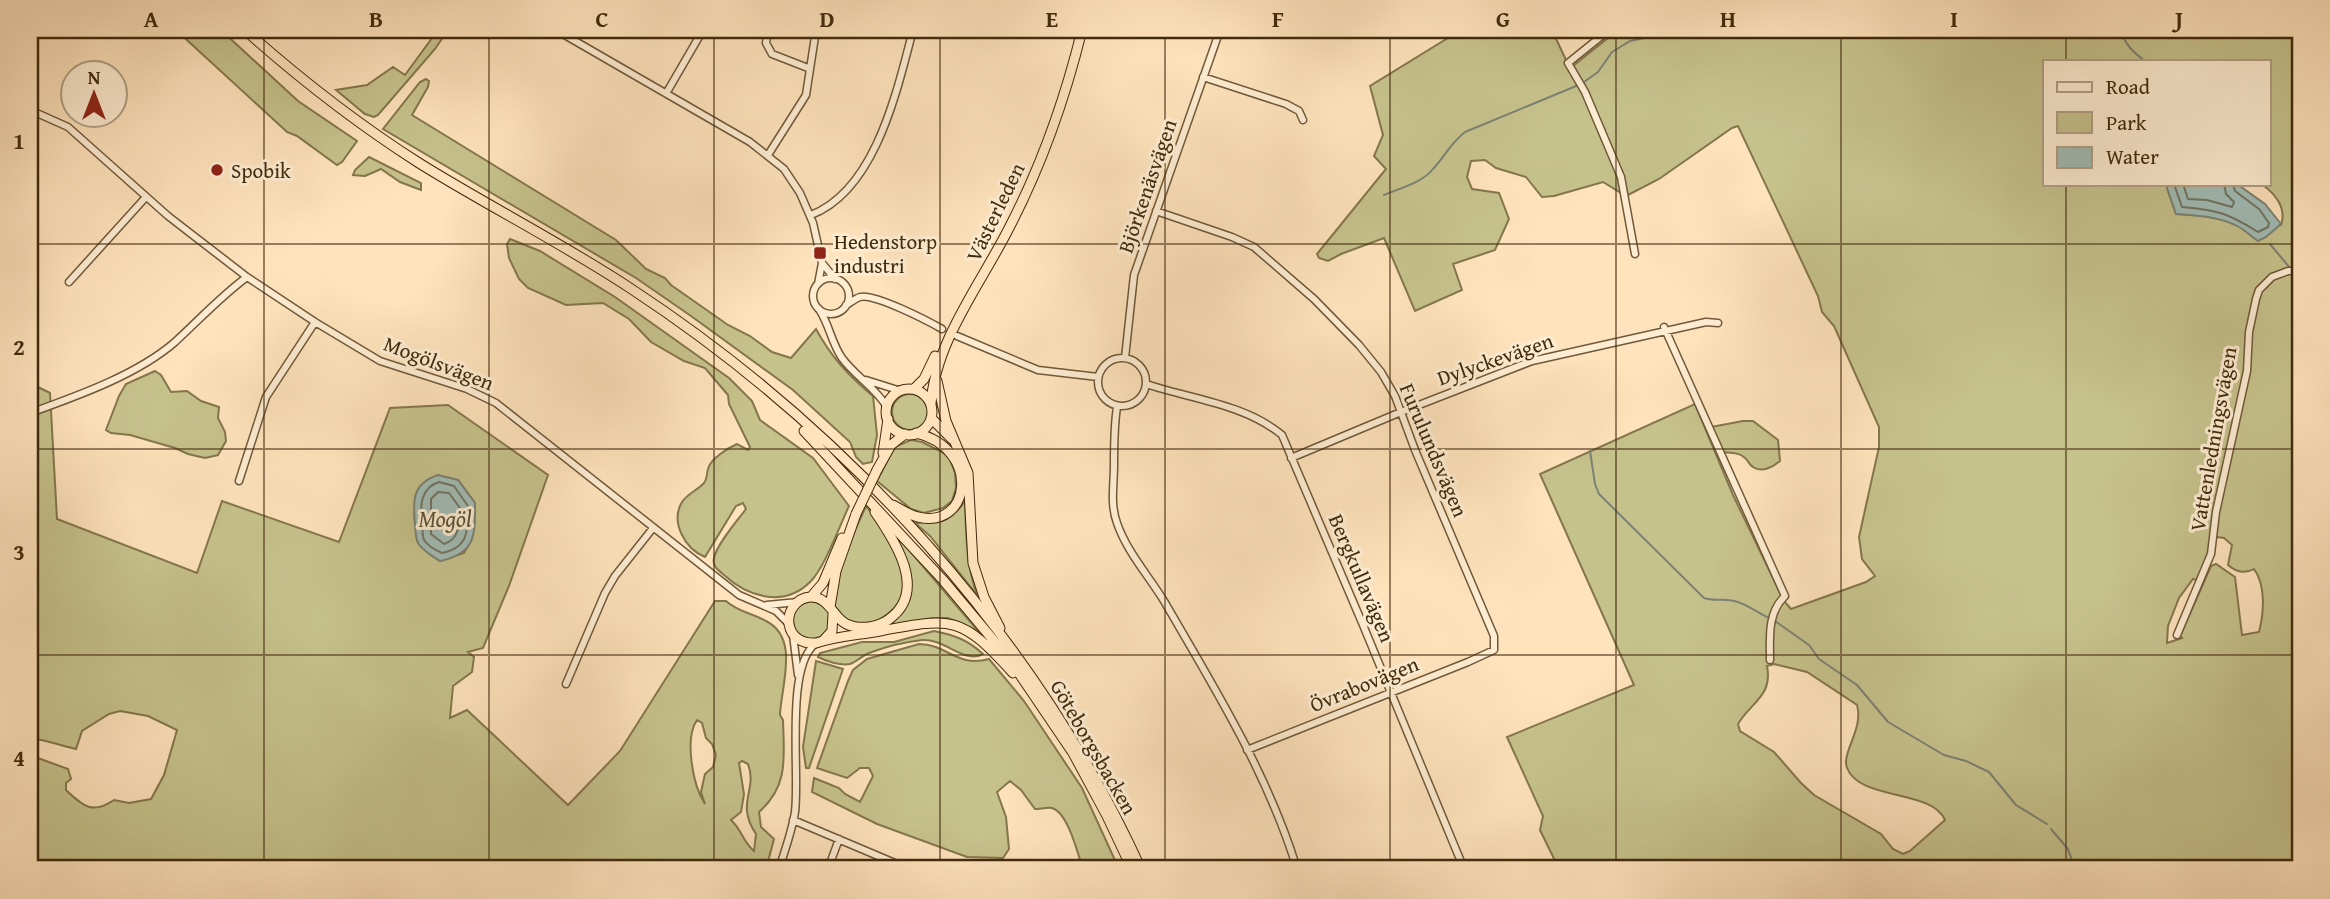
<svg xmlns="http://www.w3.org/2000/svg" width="2330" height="899" viewBox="0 0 2330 899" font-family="'Gentium Book Plus',serif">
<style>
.green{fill:#c6c28c;stroke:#84764c;stroke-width:2;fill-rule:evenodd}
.water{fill:#a1bdb7;stroke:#7b8273;stroke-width:2}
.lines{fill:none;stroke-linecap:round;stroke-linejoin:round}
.shore{stroke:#717462;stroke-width:2}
.stream{stroke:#7b8273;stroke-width:2}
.minor-casing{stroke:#705838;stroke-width:9}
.highway-casing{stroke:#412a0c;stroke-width:11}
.minor{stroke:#feedd3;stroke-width:6}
.highway{stroke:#fee3bc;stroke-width:9}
.highway-bridge-casing{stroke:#412a0c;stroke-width:11;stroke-linecap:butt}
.highway-bridge{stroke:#fee3bc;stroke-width:9}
.grid{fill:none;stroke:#412a0c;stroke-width:2;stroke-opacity:0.55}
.poi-dot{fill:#8f2418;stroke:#feedd3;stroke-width:2.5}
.labels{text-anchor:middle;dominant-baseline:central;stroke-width:6;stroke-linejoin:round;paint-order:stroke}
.poi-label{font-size:21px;fill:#412a0c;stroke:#feedd3;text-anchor:start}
.street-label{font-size:21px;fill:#412a0c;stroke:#feedd3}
.water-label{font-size:23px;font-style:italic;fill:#594f37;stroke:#feedd3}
.neatline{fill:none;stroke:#412a0c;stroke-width:2.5}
.grid-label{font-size:23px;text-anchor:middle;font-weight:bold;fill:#412a0c}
</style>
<rect width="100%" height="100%" fill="#fee3bc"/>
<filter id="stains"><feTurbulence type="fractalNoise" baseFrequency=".00286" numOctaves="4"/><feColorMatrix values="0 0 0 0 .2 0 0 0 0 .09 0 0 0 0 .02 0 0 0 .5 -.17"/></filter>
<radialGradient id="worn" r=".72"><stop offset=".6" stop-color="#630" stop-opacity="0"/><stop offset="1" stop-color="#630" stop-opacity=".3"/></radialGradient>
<path class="green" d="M176 30H221L298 101 357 141 342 162 337 165 297 136 287 132Z
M438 30H448L435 49 378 115 374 117 365 114 336 90 367 85 393 67 405 75Z
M1461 30H1552L1566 60 1574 65 1618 30H2300V869H1559L1540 830 1543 816 1507 737 1634 685 1540 474 1695 404 1733 495 1784 601 1791 609 1866 582 1875 576 1862 559 1859 537 1879 447V427L1834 326 1822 312 1818 296 1738 126 1732 128 1659 179 1626 196 1603 182 1554 196 1542 197 1526 177 1496 168 1485 160 1471 161 1467 177 1472 189 1499 193 1509 219 1495 250 1453 264 1462 290 1415 311 1384 238 1341 254 1328 261 1319 258 1317 254 1386 169 1374 156 1383 135 1370 86ZM2045 61H2269V184H2261C2275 193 2287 208 2281 225L2199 215 2176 214 2167 188 2168 184H2045ZM2217 537 2224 538 2232 545 2228 565C2236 572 2245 574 2254 569 2266 585 2264 613 2259 632L2242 635 2235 577 2216 564 2211 566 2180 636 2182 638 2167 643 2168 626 2179 598 2193 579 2199 581 2210 553 2211 541ZM1774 664 1807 672 1857 705C1864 729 1841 753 1847 768 1860 801 1932 789 1945 820L1910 851 1903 854 1893 849 1881 834 1814 795 1801 783 1774 752 1740 731 1738 724C1751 702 1773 696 1767 666Z
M426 79 429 81 428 87 412 115 616 240 646 269 665 278 671 285 728 325 750 336 772 352 791 358 816 329C831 357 849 376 873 396L877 435 872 462 863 464 856 457 850 442 793 390 691 316 636 278 383 129 420 82Z
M369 157 421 183V190L400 182 381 169 365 176 353 175 355 170Z
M510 239 540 251 615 297 729 378 752 401 760 420 813 458 849 506C840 525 824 569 810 582 784 608 748 597 724 575 718 570 712 566 714 558 717 544 737 521 746 509L743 503 736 506 705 557C685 549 670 522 682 502 687 494 696 491 703 484 708 479 706 475 708 469 710 459 728 448 737 444L748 450 750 447 729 404 728 395 705 368 684 361 651 342 629 319 603 303 566 305 528 288 519 279 509 258 507 244Z
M155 371 161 375 171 392 187 391 201 401 219 407 218 418 225 432 226 441 218 455 205 458 188 454 175 448 130 435 111 433 106 430 119 396 126 384Z
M30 383 50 393 57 519 197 573 222 501 339 542 390 408 448 405 548 475 509 586 483 648 468 652 474 657 472 672 453 686 450 718 467 710 568 805 620 751 715 601H726C738 612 752 613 766 621 800 638 781 686 780 715L783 720C784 757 789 786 759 812L761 827 774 839 766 869H744L739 865 736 868 729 869H445L412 863V869H30V749L35 757 68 769 71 779 66 783V790C83 806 92 815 114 800L129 803 151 799 164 775 177 730 148 716 120 711 109 714 82 731 76 749C62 746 50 741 35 739L30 744ZM458 480 475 503 472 539 464 553 440 561C416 546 418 541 414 515ZM697 720 702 723 706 738 712 744 716 755 713 767 705 774 701 792 705 804C693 786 684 739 697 720ZM742 761 748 764C758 790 735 803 756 834L754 851C743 842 742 830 731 820L741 812 744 794 739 763Z
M892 412a18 18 0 1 1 36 0a18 18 0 1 1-36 0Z
M1743 421H1753L1778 440 1780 461C1773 467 1762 473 1753 467 1749 465 1748 460 1745 458 1739 452 1730 453 1722 452L1711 427Z
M911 440 922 442 948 455 955 473 956 488 952 501 943 508 924 513 911 509 877 481 893 450 897 446Z
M965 501C966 533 966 565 977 595L930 536 915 523C937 523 952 521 965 501Z
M866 506C882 526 904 555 904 582 905 623 837 644 833 598 832 576 857 527 866 506Z
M892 530 979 632 948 618H933L887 626 903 612 910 595Z
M793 620a19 19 0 1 1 38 0a19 19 0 1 1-38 0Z
M934 631C954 635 968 640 983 654 966 665 944 638 922 640 904 642 885 647 869 653 862 656 856 662 850 664 840 666 826 661 818 657L820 653 862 642H894Z
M919 644C947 644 957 668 989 659L1024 701 1082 788 1119 869H1083C1078 855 1068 812 1052 808 1047 807 1040 809 1035 809L1021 790 1010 781 997 792 1006 817 1009 849 1003 858 967 857 877 824 812 792 814 778 839 788 845 794 860 802 873 776 869 768H860L847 778 817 768 848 681 853 670 867 659Z
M816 661 843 669 809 768H806L803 747Z"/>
<path class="water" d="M2168 184H2237L2265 204 2281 224 2266 237 2258 241C2252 237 2246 231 2239 227 2219 216 2197 216 2176 214L2167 188Z
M438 475 458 480 475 503C475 536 476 553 440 561 432 556 423 551 418 543 415 537 416 533 415 526 413 502 411 484 438 475Z"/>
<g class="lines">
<path class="shore" d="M2174 184 2182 207C2217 210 2228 213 2258 232L2268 227 2269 223 2259 209 2235 191 2233 184
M2183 184 2188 199 2207 200 2232 207 2234 202 2226 194 2224 184
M439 482 454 486 468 506C468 530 469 548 442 553 435 550 428 546 424 540 422 535 423 529 422 524 420 506 420 488 439 482Z
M438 492 449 493 460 508C459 524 460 539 444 544L431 534V499Z"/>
<path class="stream" d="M2121 30C2125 45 2133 52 2145 61
M1584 82 1598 72 1612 52 1630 41 1659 35 1667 30
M1384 195C1400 188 1422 183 1433 169 1445 156 1450 144 1465 132L1576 86
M2270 244 2290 268
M2293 273 2300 284
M1590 451 1595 484 1599 494 1704 598C1713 601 1719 599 1728 600 1742 601 1755 611 1767 617
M1775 621 1809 645 1819 659 1857 685 1888 722 1944 755 1966 761 1989 772 2016 805 2047 824
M2051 829 2068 849 2075 869"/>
<g class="minor-casing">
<path id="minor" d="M556 30 750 142 784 169 800 193 813 223 822 263 818 284
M768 30 766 43 772 54 808 68
M1609 30 1568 63 1585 92 1621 177 1635 254
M1203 77 1286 104 1299 111 1303 120
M667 92 703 30
M30 110 68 127 168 216 247 277 315 322 380 361 467 389 496 403 739 595 776 611 788 623
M768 155 806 95 816 30
M1156 211 1232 237 1254 247 1314 299 1359 345 1381 372 1395 396 1415 450 1494 636V650L1468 662 1247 750
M811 215C876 190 897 90 913 30
M822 263 835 279
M813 296a18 18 0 1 1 36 0a18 18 0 1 1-36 0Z
M69 282 146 197
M846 305C850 303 856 298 860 297 874 293 928 321 942 329
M819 309C830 326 831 342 842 358 855 376 875 387 887 407
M1664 327 1785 596C1767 613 1770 638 1770 660
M957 336 1038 370 1098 377
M1098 382a24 24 0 1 1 48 0a24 24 0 1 1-48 0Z
M1125 358 1134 275 1220 30
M866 380 901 391
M1146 384C1191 399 1245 404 1282 435L1363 625 1464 869
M1117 407C1114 426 1114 445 1114 465 1114 485 1110 504 1117 523 1127 552 1148 575 1164 601 1214 687 1268 774 1297 869
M30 413C77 396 137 375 175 342 199 320 221 296 247 277
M1291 458 1401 412 1532 361 1706 322 1718 323
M239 481 266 397 315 322
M767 605 798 602
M793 635 798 675
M2177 635 2211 554 2216 512 2247 371 2249 332 2256 299 2259 290 2272 277 2288 271H2300
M566 684 605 593 615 576 653 528
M793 820 909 869
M779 869C785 850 792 831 795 812 800 773 785 668 815 644
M828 869 839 839"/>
</g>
<g class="highway-casing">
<path id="highway" d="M245 30C300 79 358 124 419 163 488 206 562 243 630 288 845 429 1034 634 1141 869
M937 381 946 421 968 473 973 563 984 597 1000 628
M914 389 924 379 935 356
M886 412a23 23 0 1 1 46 0a23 23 0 1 1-46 0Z
M931 404C935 342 980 285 1008 230 1041 167 1065 99 1082 30
M931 418 952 439
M804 431 943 580 1010 660 1073 753 1107 816 1132 869
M883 453 888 419
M877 470 891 445 905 434
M893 505C901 509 909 515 918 517 971 530 982 449 916 433
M875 512C895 541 929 592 888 620 878 627 864 629 852 626 833 622 831 596 810 597 797 598 787 611 789 624 791 638 803 644 816 643 837 636 859 635 880 631 954 617 961 616 1013 673
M811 597 823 583 842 538
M830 607 836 571 856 514
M823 641 832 631 833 614"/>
</g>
<use href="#minor" class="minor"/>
<use href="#highway" class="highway"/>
<g class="highway-bridge-casing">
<path id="highway-bridge" d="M856 514 877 470"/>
</g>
<use href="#highway-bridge" class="highway-bridge"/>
</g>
<path class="grid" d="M264 30V869M489 30V869M714 30V869M940 30V869M1165 30V869M1390 30V869M1616 30V869M1841 30V869M2066 30V61M2066 184V869M30 244H2300M30 449H2300M30 655H2300"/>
<g class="poi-dot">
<circle cx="217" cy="170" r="7"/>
<rect x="813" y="246" width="14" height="14" rx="3.5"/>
</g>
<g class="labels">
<g class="poi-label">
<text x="231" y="170">Spobik</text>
<text x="834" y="241">Hedenstorp<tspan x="834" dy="24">industri</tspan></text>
</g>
<g class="street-label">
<text transform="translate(1147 186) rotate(-71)">Björkenäsvägen</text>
<text transform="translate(995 212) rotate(-64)">Västerleden</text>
<text transform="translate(1495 359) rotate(-19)">Dylyckevägen</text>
<text transform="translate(439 363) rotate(21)">Mogölsvägen</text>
<text transform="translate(2213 439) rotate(-80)">Vattenledningsvägen</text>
<text transform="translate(1434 450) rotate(67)">Furulundsvägen</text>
<text transform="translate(1362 578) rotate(67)">Bergkullavägen</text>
<text transform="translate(1364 684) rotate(-22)">Övrabovägen</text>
<text transform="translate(1094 747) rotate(60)">Göteborgsbacken</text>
</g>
<g class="water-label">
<text x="445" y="518">Mogöl</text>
</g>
</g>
<rect width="2330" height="899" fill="none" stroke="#fee3bc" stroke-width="77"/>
<rect x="2043" y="60" width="228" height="126" fill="#feedd3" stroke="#b29f83" stroke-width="2"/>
<rect x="2057" y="82" width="35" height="10" fill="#feedd3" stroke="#b29f83" stroke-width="2"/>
<text x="2106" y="94" font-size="21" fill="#412a0c">Road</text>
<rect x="2057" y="112" width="35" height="21" fill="#c6c28c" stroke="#b29f83" stroke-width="2"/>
<text x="2106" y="130" font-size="21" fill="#412a0c">Park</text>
<rect x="2057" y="147" width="35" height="21" fill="#a1bdb7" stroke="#b29f83" stroke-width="2"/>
<text x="2106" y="164" font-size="21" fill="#412a0c">Water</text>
<g transform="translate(94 94)"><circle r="33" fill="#feedd3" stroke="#b29f83" stroke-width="2"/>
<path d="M0-5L12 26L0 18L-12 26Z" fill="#8f2418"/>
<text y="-10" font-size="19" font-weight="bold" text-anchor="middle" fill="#412a0c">N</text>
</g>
<rect x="38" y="38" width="2254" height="822" class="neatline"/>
<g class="grid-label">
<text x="151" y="27">A</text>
<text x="376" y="27">B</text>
<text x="602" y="27">C</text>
<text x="827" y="27">D</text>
<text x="1052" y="27">E</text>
<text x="1278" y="27">F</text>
<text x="1503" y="27">G</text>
<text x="1728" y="27">H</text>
<text x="1954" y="27">I</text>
<text x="2179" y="27">J</text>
<text x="19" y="149">1</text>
<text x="19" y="355">2</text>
<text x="19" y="560">3</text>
<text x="19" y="766">4</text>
</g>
<rect width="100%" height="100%" filter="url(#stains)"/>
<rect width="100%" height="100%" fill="url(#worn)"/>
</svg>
